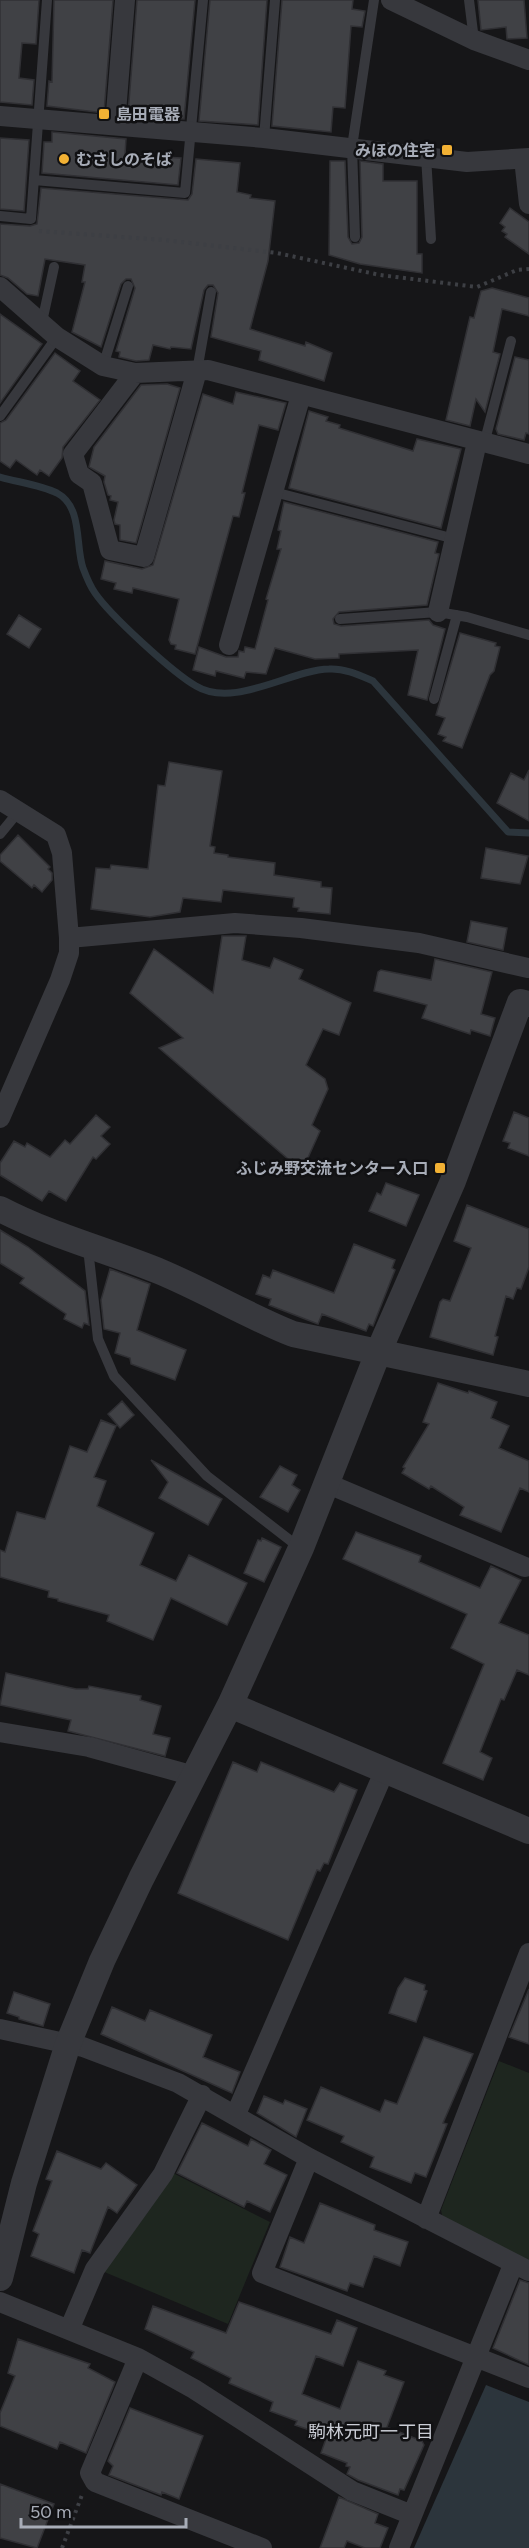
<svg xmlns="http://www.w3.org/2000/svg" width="529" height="2548" viewBox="0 0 529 2548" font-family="Figtree,'Noto Sans JP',sans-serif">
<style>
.green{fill:#1e261f}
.water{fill:#2c353c}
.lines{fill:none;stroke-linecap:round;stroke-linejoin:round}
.stream{stroke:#2c353c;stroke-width:7}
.building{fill:#404145;stroke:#303034;stroke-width:1.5}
.path{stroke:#3d3f44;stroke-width:4;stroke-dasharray:3 4.5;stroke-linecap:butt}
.service{stroke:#37383d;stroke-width:10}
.minor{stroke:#37383d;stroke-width:20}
.tertiary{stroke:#37383d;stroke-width:26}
.poi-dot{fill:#f2b134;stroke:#111113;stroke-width:2}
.labels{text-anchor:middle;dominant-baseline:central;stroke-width:5;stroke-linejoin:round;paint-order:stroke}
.poi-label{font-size:16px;font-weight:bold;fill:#a8adb8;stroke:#111113;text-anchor:start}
.neighbourhood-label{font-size:18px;fill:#c9ccd4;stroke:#111113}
</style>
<rect width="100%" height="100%" fill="#161618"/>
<path class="green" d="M499 2061 529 2073V2260L443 2220 441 2210Z
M173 2173 270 2222 228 2324 102 2271Z"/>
<path class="water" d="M486 2385 529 2402V2548H414Z"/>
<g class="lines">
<path class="stream" d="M0 477C17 482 41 485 57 493 83 507 75 545 83 568 86 576 90 586 95 593 110 615 173 673 196 686 234 709 290 670 329 669 344 668 359 675 373 681L508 832 529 833"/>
</g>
<path class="building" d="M0 0H39L36 44 22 43 19 78 34 80 32 105 0 102Z
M54 0H113L104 113 47 106 49 81 52 82Z
M137 0H195L184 119 128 114Z
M210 0H267L258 125 199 121Z
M282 0H353L352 9 365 11 362 27 351 26 345 108 333 107 331 132 272 126Z
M478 0H524L527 38 507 39 506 27 481 30Z
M52 132 126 139 125 155 181 158 178 185 42 173 44 142H52Z
M0 138 29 140 24 211 0 209Z
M196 159 240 163 237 192 251 195 250 198 275 201 268 261 250 329 305 346 306 342 332 353 324 381 259 360 261 351 211 337 218 293 213 285H208L204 290 191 349 171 347 170 349 153 345 149 360 136 361 119 357 120 352 116 351 135 288 131 279H126L121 284 101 347 72 332 85 282H82L85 265 45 259 38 296 27 294 8 278 0 275V224L30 226 37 224 41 188 188 200 192 194Z
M330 161H345L348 237 352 244 359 243 362 237 360 161 383 164V181H417V254H422V273L360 264 329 255Z
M510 208 529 222V254L505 237 507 234 502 231 505 227 500 223Z
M492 288 529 298V316L502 309 493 352 500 354 485 412 476 399 470 426 446 420 470 317 474 318 481 291Z
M0 314 42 344 0 403Z
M55 353 80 371 73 381 100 400 63 447 62 458 49 476 40 470 37 475 16 460 10 468 0 461V423L6 420Z
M515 357 529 360V434L526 433 524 440 498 434 496 429Z
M167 384 180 388 136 543 120 540V525L115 524 114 520 118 502 110 500 111 496 108 495 104 482 105 476 89 467 94 447 141 385Z
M236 392 286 403 278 430 259 425 242 493H245L239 517 233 516 195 654 175 649 176 645 171 644 169 640 179 599 133 588 132 593 114 589 116 583 101 579 105 561 142 569 153 565 203 394 233 404Z
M309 411 328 417 326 421 340 425 339 428 413 451 417 439 461 449 441 528 289 488Z
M284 502 438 542 435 553 439 554 427 605 339 612 333 619 334 624 341 626 429 620 433 625 445 629 427 700 408 695 418 650 339 654V658L315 659 275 648 266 674 246 672 244 678 216 671 215 676 193 670 199 647 226 657H238L239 651 244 652 245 647 255 649 268 600 266 599 281 549H277L281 531 278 530Z
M19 615 41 629 29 648 7 634Z
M460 633 496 643 495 646 500 647 494 671 490 675 462 748 443 741 446 737 438 734 445 718 436 715Z
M169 762 222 771 210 846 215 847 214 853 228 855V857L275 863 274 875 321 882V887L332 888 330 914 298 911 299 908 293 907 294 898 223 890 221 902 183 898 180 912 150 917 91 909 96 868 110 869 111 865 148 869 158 785 165 786Z
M529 770V821L497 803 511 773 524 780Z
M18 835 50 867 48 869 52 873V880L42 892 34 885 32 888 0 861V855Z
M486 848 528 856 520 884 481 878Z
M471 921 507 928 503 950 467 942Z
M222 936H246L242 960 270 968 274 958 303 970 299 979 351 1003 339 1035 323 1029 306 1065 325 1079 328 1089 312 1125 320 1131 302 1171 159 1048 183 1038 130 993 154 949 213 993Z
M435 959 492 972 481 1014 495 1018 490 1036 471 1030 470 1034 422 1018 427 1005 374 991 378 972 381 970 431 980Z
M514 1112 529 1118V1156L508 1148 510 1143 503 1141Z
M96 1115 110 1127 101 1136 110 1144 96 1159 93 1157 66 1201 49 1191 42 1201 0 1175V1163L14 1141 25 1147 27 1143 50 1157 65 1140 70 1144Z
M386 1183 419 1195 406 1226 369 1211 377 1193 381 1195Z
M467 1205 529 1229V1267L521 1289 517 1288 513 1299 506 1296 495 1336 498 1337 493 1355 430 1337 440 1302 443 1299 450 1301 471 1248 454 1241Z
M0 1230 28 1247 85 1291 89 1325 84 1323 82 1328 64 1319 66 1314 20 1283 24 1278 0 1263Z
M354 1244 395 1260 392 1268 395 1270 373 1326 369 1324 366 1331 322 1314 318 1324 269 1305 271 1299 256 1294 263 1275 270 1278 273 1270 334 1293Z
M110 1269 150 1284 137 1330 186 1350 175 1380 131 1364 130 1358 115 1353 120 1333 104 1329 101 1300Z
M438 1383 468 1393 469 1391 497 1402 491 1418 509 1426 499 1448 529 1461V1492L520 1488 501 1532 460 1515 464 1507 431 1486 429 1489 402 1473 405 1468 403 1467 429 1424 423 1422Z
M122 1401 134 1415 120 1428 108 1414Z
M101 1420 116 1426 94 1477 106 1481 97 1506 154 1533 140 1565 176 1581 189 1555 247 1583 227 1625 171 1598 153 1640 107 1621 109 1615 58 1601V1599L48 1597 49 1591 0 1577V1550L5 1552 17 1512 45 1519 70 1446 87 1452Z
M151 1460 222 1499 208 1525 159 1498 168 1482Z
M280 1466 297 1475 292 1485 300 1490 288 1512 260 1497Z
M356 1532 421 1556 419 1562 480 1588 491 1566 521 1580 499 1623 529 1635V1675L517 1670 504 1700 501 1699 480 1752 492 1758 483 1780 443 1763 484 1664 451 1648 467 1614 343 1559Z
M262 1538 281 1547 264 1582 244 1573 258 1540 261 1541Z
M6 1673 76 1689H88L89 1686 141 1696 140 1700 161 1706 153 1734 170 1738 165 1756 68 1731 71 1720 0 1705Z
M233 1762 257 1772 261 1762 334 1792 340 1783 357 1790 328 1864 324 1863 320 1871 317 1870 288 1940 178 1893Z
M405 1978 425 1985 424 1990 427 1991 416 2022 389 2013 398 1988Z
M529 1989V2044L509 2037Z
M14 1992 50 2004 43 2026 19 2019V2017L7 2013Z
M112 2007 145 2021 150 2010 212 2035 203 2057 240 2072 232 2093 101 2034Z
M424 2037 473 2054 443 2123 447 2124 426 2177 415 2173 411 2183 370 2167 374 2157 341 2142 344 2136 307 2120 321 2087 380 2112 385 2100 397 2104Z
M264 2096 283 2104 285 2100 307 2109 296 2137 257 2113Z
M202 2123 248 2146 251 2139 271 2150 264 2164 287 2175 270 2212 247 2201 244 2207 177 2173Z
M57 2151 101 2169 106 2163 137 2185 117 2213 108 2207 90 2253 82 2250 74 2273 31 2256 39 2234 33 2231 52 2181 46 2179Z
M320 2203 375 2225 374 2230 408 2242 400 2266 374 2256 363 2287 350 2283 347 2291 280 2267 290 2237 304 2243Z
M520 2280 529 2283V2365L493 2348Z
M239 2302 331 2334 337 2320 357 2328 343 2366 316 2356 302 2394 340 2409 358 2361 386 2371 384 2375 404 2382 387 2427 422 2441 424 2445 404 2490 400 2489 398 2495 358 2480 347 2474 350 2467 346 2466 347 2463 321 2453 327 2436 295 2425 297 2421 270 2411 273 2402 229 2383 231 2378 191 2358 194 2352 145 2329 153 2306 226 2333Z
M18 2339 90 2364 88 2368 115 2382 86 2453 60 2442 57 2449 0 2426V2413L15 2376 8 2373Z
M130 2408 203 2436 179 2499 162 2492 161 2495 109 2475 113 2466 108 2461Z
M0 2484 54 2504 37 2548 0 2538Z
M339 2497 378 2514 375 2523 388 2528 380 2548H365L347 2541 344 2548H320Z"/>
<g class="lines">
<path class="path" d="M39 231 164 240 277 253 380 275 477 287 517 270 529 269
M62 2548 82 2495"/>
<path class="service" d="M469 0 474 40
M264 138 275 0
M426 156 431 239
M34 180 185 193 203 0
M0 216 31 219 47 0
M355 237 352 147 374 0
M42 322 54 267
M103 366 128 286
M197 371 211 292
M0 416 57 337
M484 444 511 341
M274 492 455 539
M340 619 438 612 467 617 529 635
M434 699 457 615
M0 834 19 811
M88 1248 98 1339 114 1376 207 1476 300 1548"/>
<path class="minor" d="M391 0 474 40 529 60
M0 116 264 138 467 162 529 158
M115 125 125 0
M524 159 529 204
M0 287 57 337 103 366 135 373 208 370 529 454
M135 373 73 454 79 474 92 483 110 550 144 557 197 371
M438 612 477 442
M229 645 301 395
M0 800 56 835 62 853 69 938V953L60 980 0 1118
M69 938 235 923 301 928 419 943 528 968
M326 1483 525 1567
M0 1732 89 1747 194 1776
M0 2029 83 2047 178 2083 309 2158 529 2271
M236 2114 384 1772
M309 2158 262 2273 529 2378
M426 2219 529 1953
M0 2302 138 2358 194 2389 352 2491 412 2515
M69 2330 95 2269 163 2174 202 2095
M138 2358 90 2473 95 2482 262 2548
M399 2548 513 2265"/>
<path class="tertiary" d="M0 1209C52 1236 107 1250 161 1272 206 1291 248 1316 293 1334L529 1384
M230 1705 529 1831
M0 2278 24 2183 68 2044 102 1961 141 1879 230 1705 301 1548 378 1353 453 1181 520 1002 529 1004"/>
</g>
<g class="poi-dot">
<rect x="98" y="108" width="12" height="12" rx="3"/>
<rect x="441" y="144" width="12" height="12" rx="3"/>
<circle cx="64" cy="159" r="6"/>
<rect x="434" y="1162" width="12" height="12" rx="3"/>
</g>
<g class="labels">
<g class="poi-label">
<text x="116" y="114">島田電器</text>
<text x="435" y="150" text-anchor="end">みほの住宅</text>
<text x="76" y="159">むさしのそば</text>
<text x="428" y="1168" text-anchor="end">ふじみ野交流センター入口</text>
</g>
<g class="neighbourhood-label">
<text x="371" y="2432">駒林元町一丁目</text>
</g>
</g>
<path d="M21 2518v9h165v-9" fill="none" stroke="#a8adb8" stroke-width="3"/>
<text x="30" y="2518" font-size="18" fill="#a8adb8" stroke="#111113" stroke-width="4.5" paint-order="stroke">50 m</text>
</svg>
